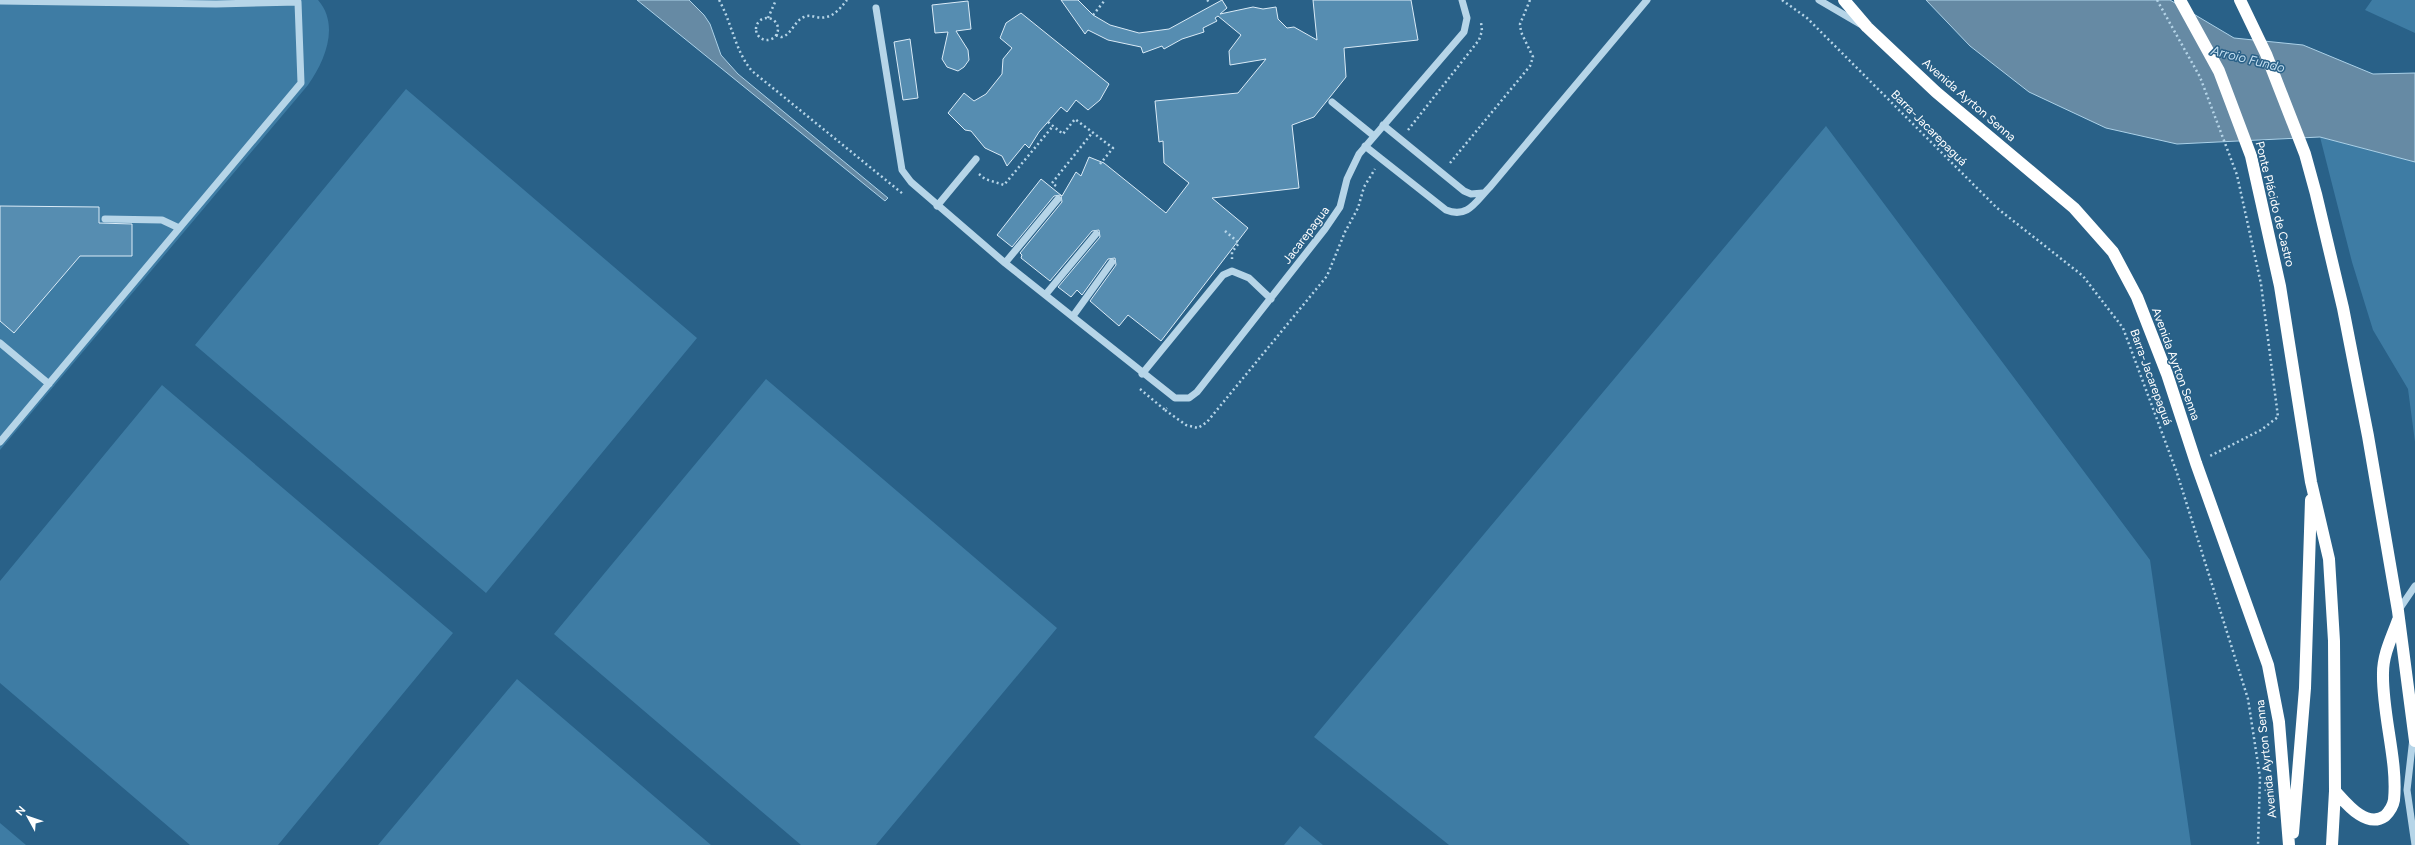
<svg xmlns="http://www.w3.org/2000/svg" width="2415" height="845" viewBox="0 0 2415 845" font-family="Figtree,sans-serif">
<style>
.green{fill:#3e7ca4}
.water{fill:#668aa4;stroke:#abd1e8}
.building{fill:#568db1;stroke:#daebf7}
.lines{fill:none;stroke-linecap:round;stroke-linejoin:round}
.path{stroke:#b6d5e8;stroke-width:2.5;stroke-dasharray:2 3;stroke-linecap:butt}
.minor{stroke:#b6d5e8;stroke-width:7}
.highway{stroke:#fff;stroke-width:12}
.labels{text-anchor:middle;dominant-baseline:central;stroke-width:3;stroke-linejoin:round;paint-order:stroke}
.street-label{font-size:12px;fill:#fff;stroke:#296188}
.water-label{font-size:13px;font-style:italic;fill:#c2def0;stroke:#296188}
</style>
<rect width="100%" height="100%" fill="#296188"/>
<path class="green" d="M0 0H318C340 25 325 61 308 85L0 450Z
M2372 0H2415V33L2365 10Z
M406 89 697 338 486 593 195 345Z
M1826 126 2150 560 2191 845H1449L1314 737Z
M2320 137 2415 162V442L2408 389 2373 330 2352 262Z
M766 379 1057 628 876 845H801L554 634Z
M162 385 453 633 278 845H190L0 683V581Z
M517 679 711 845H378Z
M0 823 26 845H0Z
M1300 826 1323 845H1284Z"/>
<path class="water" d="M637 0H689L704 15 710 24 721 55 738 74 888 198 885 201Z
M1926 0H2170L2234 38 2303 45 2373 74 2415 73V162L2320 137 2177 144 2106 128 2029 92 1970 46Z"/>
<path class="building" d="M1061 0H1078L1093 15 1110 25 1139 33 1169 29 1222 0 1227 8 1220 14 1253 7 1263 9 1276 7 1278 19 1287 28 1294 27 1317 40 1313 0H1411L1418 40 1344 48 1346 77 1314 117 1292 125 1299 188 1212 198 1248 228 1161 341 1128 315 1119 326 1090 301 1116 265 1115 258 1108 259 1082 295 1077 290 1071 297 1058 287 1100 237 1099 230 1092 231 1050 281 1021 258 1022 255 1020 253 1062 202 1061 195 1054 196 1012 247 997 235 1041 179 1062 196 1076 172 1081 176 1089 157 1104 163 1166 213 1189 183 1164 163 1163 141 1159 142 1155 101 1238 93 1266 59 1230 65 1229 51 1241 35 1218 16 1215 18 1217 21 1203 28 1204 32 1182 39 1164 49 1162 46 1143 53 1141 47 1108 40 1088 30 1085 34Z
M968 1 971 29 956 31 968 50 969 60 964 67 958 71 947 67 942 59 948 32 935 33 932 5Z
M1021 13 1109 84 1100 100 1088 110 1076 100 1067 112 1061 107 1039 132 1029 148 1025 144 1007 166 1002 156 985 148 971 131 965 130 948 113 964 93 974 101 986 94 1002 74 1003 59 1012 48 1000 38 1006 23Z
M910 39 918 98 903 100 894 42Z
M0 206 99 207V223L132 224V256H80L14 333 0 321Z"/>
<g class="lines">
<path class="path" d="M719 0C732 23 735 51 752 71L903 194
M1207 0 1210 2
M1782 0 1807 18 1997 208 2083 276 2123 328 2177 473 2248 699 2260 777 2258 845
M2157 0 2200 77 2237 175 2261 284 2278 417 2261 430 2210 456
M1093 15 1105 0
M768 18 776 0
M756 29a11 11 0 1 1 22 0a11 11 0 1 1-22 0Z
M776 35 781 37C791 36 794 21 804 17 808 15 812 16 816 17 831 20 838 11 847 0
M1048 122 1063 134 1075 119 1113 148 1100 164
M1408 130 1479 40 1482 31 1481 22
M1450 163 1530 66 1533 57 1521 32 1520 24 1530 0
M979 174 985 179 1004 185 1053 126
M1056 186 1052 183 1092 133
M1225 231 1239 243 1232 252V259
M1140 389 1165 410 1167 408
M1165 410 1186 425 1198 428 1207 422 1327 276 1345 232 1358 208 1364 187 1375 169"/>
<path class="minor" d="M1819 0 1860 24
M0 1 216 4 298 2 301 83 0 442
M876 8 902 170 911 182 1005 263 1175 398H1189L1197 392 1325 229 1340 207 1347 179 1359 154 1464 32 1467 18 1462 0
M1332 102 1374 136
M1383 125 1464 191 1471 194 1483 193
M1365 146 1446 210C1468 219 1476 201 1490 187L1647 0
M937 206 976 159
M105 219 162 220 179 228
M1005 263 1058 199
M1046 294 1096 234
M1073 316 1112 262
M0 343 49 384
M1142 374 1223 275 1232 271 1249 278 1271 299
M2398 611 2415 586
M2413 738 2407 790 2415 845"/>
<path class="highway" d="M1844 0 1867 27 1936 92 2074 208 2113 252 2137 297 2167 374 2196 463 2268 665 2279 722 2289 845
M2180 0 2219 71 2251 156 2280 286 2311 482 2329 559 2334 641 2335 791 2332 845
M2240 0 2266 54 2305 154 2316 194 2343 308 2368 436 2398 611 2415 741
M2335 791C2346 803 2366 829 2385 816 2389 812 2393 806 2394 800 2398 761 2382 714 2383 673 2383 654 2392 637 2398 620
M2293 833 2305 688 2311 500"/>
</g>
<g class="labels">
<g class="street-label">
<text transform="translate(1969 100) rotate(41)">Avenida Ayrton Senna</text>
<text transform="translate(1929 128) rotate(45)">Barra-Jacarepaguá</text>
<text transform="translate(2275 204) rotate(76)">Ponte Plácido de Castro</text>
<text transform="translate(1306 235) rotate(-53)">Jacarepagua</text>
<text transform="translate(2176 364) rotate(70)">Avenida Ayrton Senna</text>
<text transform="translate(2151 377) rotate(70)">Barra-Jacarepaguá</text>
<text transform="translate(2266 759) rotate(-96)">Avenida Ayrton Senna</text>
</g>
<g class="water-label">
<text transform="translate(2248 59) rotate(14)">Arroio Fundo</text>
</g>
</g>
<g transform="translate(28 817) rotate(310)" stroke="#296188" stroke-width="3" paint-order="stroke">
<path d="M0-3L7 15L0 10L-7 15Z" fill="#ffffff"/>
<text y="-6" font-size="11" font-weight="bold" text-anchor="middle" fill="#ffffff">N</text>
</g>
</svg>
